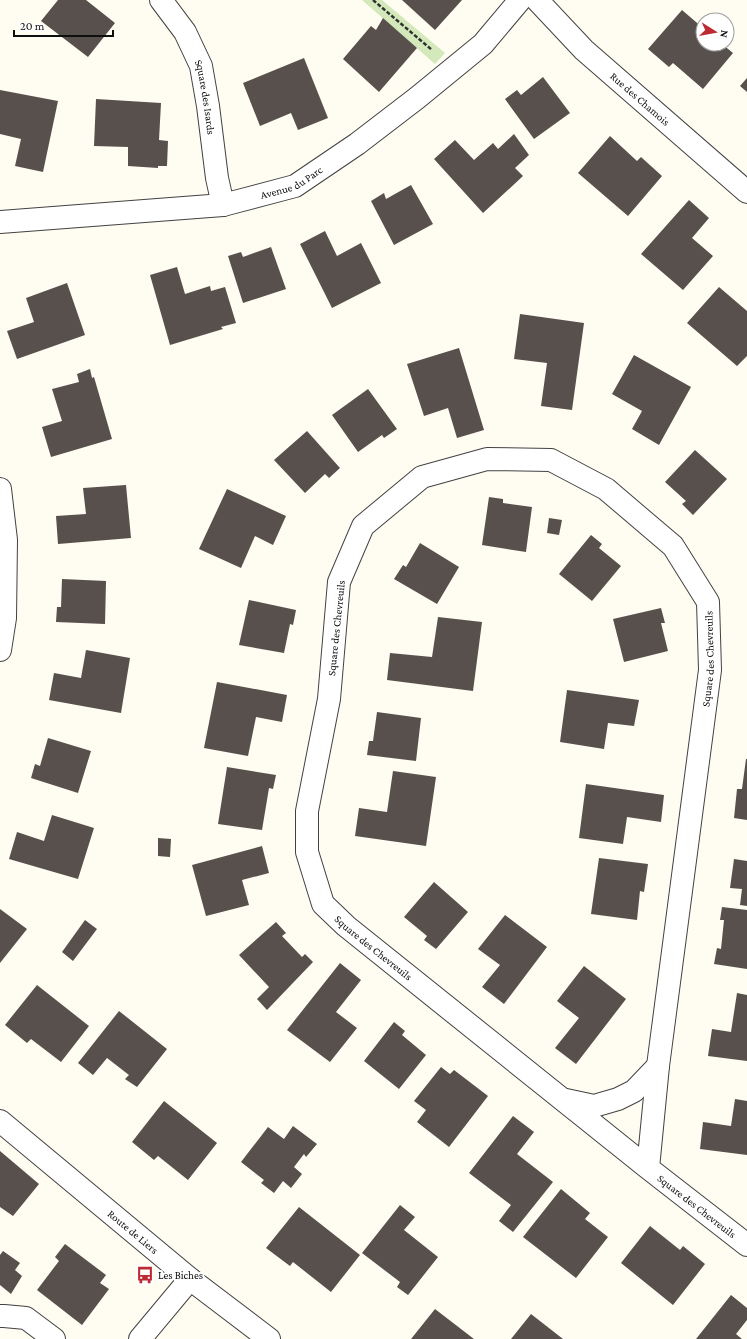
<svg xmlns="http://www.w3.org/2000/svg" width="747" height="1339" viewBox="0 0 747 1339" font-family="'Crimson Pro',serif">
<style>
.green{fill:#d3e9bb}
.building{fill:#58504c}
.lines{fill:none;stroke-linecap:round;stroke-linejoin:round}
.minor-casing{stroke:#424242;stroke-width:24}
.path{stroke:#313131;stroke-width:2.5;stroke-dasharray:4 2;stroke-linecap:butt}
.minor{stroke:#fff;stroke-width:22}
.labels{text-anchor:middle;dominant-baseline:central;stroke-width:4;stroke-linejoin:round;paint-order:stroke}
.street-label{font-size:11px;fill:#0f0f0f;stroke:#fff}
.poi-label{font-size:11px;fill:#0f0f0f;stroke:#fff;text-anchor:start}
</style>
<rect width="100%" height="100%" fill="#fffcf1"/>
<path class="green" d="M362 0H382L445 53 435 64Z"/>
<path class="building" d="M58 0H86L115 23 88 57 41 21Z
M402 0H462L435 30Z
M682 10 703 28V44H722L733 53 703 89 673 63 669 67 648 49Z
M383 18 417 48 379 92 343 59 371 26 376 30Z
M304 58 328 118 298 130 291 113 260 126 243 83Z
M543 77 570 113 534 139 505 99 517 90 521 95Z
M747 78V92L740 86Z
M0 90 58 101 43 172 15 166 21 139 0 134Z
M96 99 161 103 159 140 168 141 167 166H158V168L128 166V147L94 146Z
M514 134 529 155 515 168 523 176 483 213 434 159 455 140 474 160 493 143 498 149Z
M610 136 637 161 641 157 662 176 628 216 578 173Z
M411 185 433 224 394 245 371 201 384 193 386 199Z
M689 200 709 218 692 238 713 256 683 290 641 254Z
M325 231 337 256 361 243 381 283 332 308 300 244Z
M271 247 286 289 243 303 228 256 241 252 243 257Z
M177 267 185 294 210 286 211 291 225 287 236 323 221 327 223 329 170 345 150 275Z
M67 283 85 335 17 359 7 331 34 322 26 298Z
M719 287 747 311V356L737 366 687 323Z
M520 314 584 323 572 410 541 406 547 363 514 359Z
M459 348 484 430 457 438 448 408 424 416 407 364Z
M634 355 691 387 659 445 632 429 642 411 612 394Z
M90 369 92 378 94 377 112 439 51 457 42 427 62 421 52 389 79 382 77 374Z
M368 389 397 429 384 438 382 435 358 452 332 415Z
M307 431 340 468 329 478 325 474 305 493 274 460Z
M695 450 727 479 693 515 682 504 686 501 665 482Z
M126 485 131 538 58 544 56 516 86 514 83 488Z
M227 489 286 516 273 545 255 536 241 568 199 549Z
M489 497 503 499V503L532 507 526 552 482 545Z
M549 518 562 520 559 535 547 533Z
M591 535 602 544 599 548 621 566 592 601 559 574Z
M420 543 459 567 437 604 394 579 403 565 406 567Z
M62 579 106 581 105 624 56 622 57 607H61Z
M249 600 296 610 293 625 290 624 284 653 239 645Z
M661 608 665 623H661L668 651 624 662 613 619Z
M438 617 482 622 473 691 387 680 390 653 432 657Z
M86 650 130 658 121 713 49 700 54 673 81 678Z
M217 682 287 695 282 722 256 717 248 756 204 748Z
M567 690 639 700 634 726 608 723 604 749 560 742Z
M377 712 421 718 416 761 367 755 369 741H373Z
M48 738 91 751 78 793 31 778 35 764 40 766Z
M746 759H747V820L734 818 737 789H742Z
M227 767 276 775 273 789 269 788 262 830 218 824Z
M393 771 436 777 426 846 355 836 359 808 387 812Z
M586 784 664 795 661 822 627 817 623 844 579 838Z
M52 815 94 828 78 879 9 859 17 832 44 841Z
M158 838 171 839 170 857 158 856Z
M262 846 269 873 242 880 249 905 206 916 192 865Z
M599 858 648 864 644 892 640 891 637 920 591 914Z
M734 859 747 861V906L740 905 742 889 730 888Z
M434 882 468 912 436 949 424 940 427 936 404 917Z
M722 907 747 910V969L714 964 717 948 721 949 724 920H720Z
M0 909 27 929 0 963Z
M505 915 547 947 504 1004 482 987 500 965 478 949Z
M85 920 97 929 73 961 62 952Z
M276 922 286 933 282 936 302 957 305 954 313 962 267 1010 257 999 269 987 239 955Z
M340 963 361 980 336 1012 357 1028 330 1062 287 1030Z
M584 966 626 999 576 1064 555 1048 579 1018 557 1001Z
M37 985 89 1026 61 1062 31 1039 27 1043 5 1025Z
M737 993 747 995V1061L708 1056 712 1029 731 1032Z
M119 1011 167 1049 137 1087 125 1079 129 1075 107 1058 93 1075 78 1063Z
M394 1022 405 1031 402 1035 426 1055 399 1089 364 1061Z
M441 1067 450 1074 454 1070 488 1096 449 1147 417 1122 426 1110 414 1101Z
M735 1099 747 1101V1155L700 1149 703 1122 731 1126Z
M164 1101 217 1143 188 1180 158 1156 154 1160 132 1142Z
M513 1116 534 1132 517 1154 553 1182 513 1232 499 1221 511 1205 469 1173Z
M293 1126 317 1144 306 1157 304 1154 294 1167 302 1174 291 1188 283 1181 274 1193 261 1183 264 1180 241 1162 268 1127 284 1139Z
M0 1151 39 1184 13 1216 0 1207Z
M561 1189 590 1213 585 1219 608 1237 576 1278 523 1237Z
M400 1205 415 1217 404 1230 438 1257 408 1295 397 1287 400 1282 362 1253Z
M299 1207 360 1255 331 1292 293 1262 290 1266 266 1248Z
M650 1226 680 1250 683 1246 705 1264 673 1305 621 1263Z
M65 1244 106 1275 100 1283 109 1289 82 1325 37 1290 59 1261 55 1257Z
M3 1251 20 1263 15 1270 22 1276 11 1294 0 1285V1255Z
M731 1295 747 1308V1320L736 1334 742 1339H696Z
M435 1309 474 1339H411Z
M531 1314 563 1339H511Z"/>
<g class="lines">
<g class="minor-casing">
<g id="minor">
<path id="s1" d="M161 0 185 32 201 66 208 106 217 178 223 205"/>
<path id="s2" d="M537 0 584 50 747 192"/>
<path id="s3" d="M0 222 223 205 295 186 357 144 417 98 483 44 520 0"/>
<path d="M0 489 6 540 5 618 0 650"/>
<path d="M566 1100 594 1106 618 1099 634 1091 658 1066"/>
<path id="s4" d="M0 1121 190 1279 269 1339"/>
<path id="s5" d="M648 1168 658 1066 710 670 708 602 673 546 606 489 551 460 487 459 422 477 363 526 339 582 329 699 307 811V852L323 904 346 926 648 1168 747 1245"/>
<path d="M0 1316H4L26 1318 54 1339"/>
<path d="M140 1339 190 1279"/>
</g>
</g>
<path class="path" d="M373 0 432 50"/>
<use href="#minor" class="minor"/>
</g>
<defs>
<g id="bus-bare" transform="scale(1.38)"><path d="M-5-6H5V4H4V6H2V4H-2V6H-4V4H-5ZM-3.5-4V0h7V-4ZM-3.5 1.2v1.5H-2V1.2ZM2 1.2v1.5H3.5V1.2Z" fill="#bd2a32" stroke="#fff" stroke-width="2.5" paint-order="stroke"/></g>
</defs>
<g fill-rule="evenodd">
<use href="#bus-bare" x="145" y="1275"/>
</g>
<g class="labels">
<g class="street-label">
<text stroke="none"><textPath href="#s1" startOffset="109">Square des Isards</textPath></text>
<text stroke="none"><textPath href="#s2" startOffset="143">Rue des Chamois</textPath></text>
<text stroke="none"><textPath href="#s3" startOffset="296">Avenue du Parc</textPath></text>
<text transform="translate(336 628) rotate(-84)">Square des Chevreuils</text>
<text stroke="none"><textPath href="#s5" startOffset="513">Square des Chevreuils</textPath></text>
<text stroke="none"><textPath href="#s5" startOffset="1449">Square des Chevreuils</textPath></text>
<text stroke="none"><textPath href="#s5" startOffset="1863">Square des Chevreuils</textPath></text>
<text stroke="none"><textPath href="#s4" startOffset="173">Route de Liers</textPath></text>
</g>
<g class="poi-label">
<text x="158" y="1275">Les Biches</text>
</g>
</g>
<g transform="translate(715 32) rotate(101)"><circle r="19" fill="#ffffff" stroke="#9f9f9f"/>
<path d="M0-3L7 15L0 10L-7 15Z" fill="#bd2a32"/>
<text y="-6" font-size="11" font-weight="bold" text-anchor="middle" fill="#0f0f0f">N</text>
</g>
<path d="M14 30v6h99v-6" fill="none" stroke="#0f0f0f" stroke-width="2"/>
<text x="20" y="30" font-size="12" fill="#0f0f0f" stroke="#ffffff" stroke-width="3" paint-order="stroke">20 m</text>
</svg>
